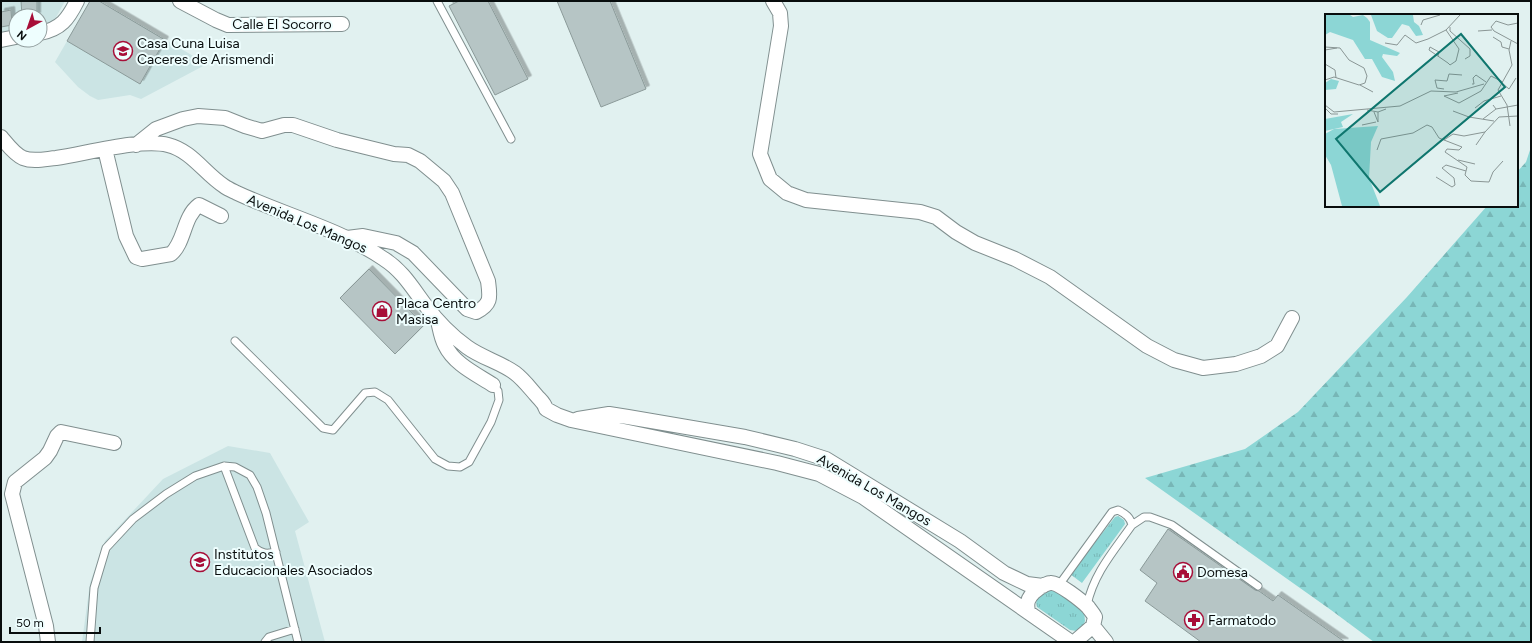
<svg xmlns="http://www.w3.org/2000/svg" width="1532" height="643" viewBox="0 0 1532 643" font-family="Figtree,sans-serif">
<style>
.built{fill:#cbe4e4}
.grass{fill:url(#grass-tufts)}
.forest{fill:url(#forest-firs)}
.building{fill:#b6c5c5;stroke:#8b9a99;filter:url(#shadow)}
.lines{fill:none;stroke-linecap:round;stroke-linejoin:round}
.service-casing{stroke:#808f8f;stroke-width:9}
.minor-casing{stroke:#808f8f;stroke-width:16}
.service{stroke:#fff;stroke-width:7}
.minor{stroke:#fff;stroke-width:14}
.labels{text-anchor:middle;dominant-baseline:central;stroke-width:4;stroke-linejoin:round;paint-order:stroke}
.street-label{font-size:14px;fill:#080d0d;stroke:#eefefe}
.poi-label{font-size:14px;fill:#080d0d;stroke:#eefefe;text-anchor:start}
.inset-road{fill:none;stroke:#8a9695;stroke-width:1}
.view{fill:#0f766e;fill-opacity:0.15;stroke:#0f766e;stroke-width:2}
.inset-edge{fill:none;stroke:#080d0d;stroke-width:2}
</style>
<defs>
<pattern id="grass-tufts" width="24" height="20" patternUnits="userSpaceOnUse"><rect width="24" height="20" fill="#8cd6d5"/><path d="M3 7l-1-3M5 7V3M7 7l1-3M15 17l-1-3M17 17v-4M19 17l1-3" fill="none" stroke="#77b6b6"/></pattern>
<pattern id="forest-firs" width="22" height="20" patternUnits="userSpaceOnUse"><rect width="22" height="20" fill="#8cd6d5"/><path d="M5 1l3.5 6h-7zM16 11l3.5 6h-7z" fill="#77b6b6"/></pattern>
<filter id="shadow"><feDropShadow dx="3.5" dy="-3.5" stdDeviation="0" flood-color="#0004"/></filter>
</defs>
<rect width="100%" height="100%" fill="#e1f1f0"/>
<path class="built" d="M1 1H65L53 23 40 35V16H16V39L1 41Z
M90 1H99L207 64 141 99 130 95 98 100 90 96 78 87 55 62Z
M228 446 270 453 309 522 295 531 325 642H82L90 583 105 541 163 479Z"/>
<path class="grass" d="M1118 516 1124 520 1125 524 1082 583 1070 574 1115 517Z
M1051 587 1084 611 1085 621 1082 629 1077 631 1070 630 1037 607C1034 594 1042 593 1051 587Z"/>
<path class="forest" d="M1531 147V642H1374L1331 610 1145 478 1245 449 1298 412 1407 297 1487 206H1517V172L1526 162Z"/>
<path class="building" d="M21 1H37V16H22Z
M90 1H99L165 40 140 84 67 41Z
M459 1H488L528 79 495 95 449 6Z
M557 1H610L646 89 601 107Z
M11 10 12 25 1 27V12Z
M369 269 424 325 395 354 340 298Z
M1168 529 1255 590 1259 591 1273 601 1278 595 1345 642H1201L1145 601 1157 583 1140 570Z"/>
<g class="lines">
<g class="service-casing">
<path id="service" d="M437 1 511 139
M235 341 323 428 333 430 365 393 375 392 388 400 435 459 448 466 460 467 469 462 491 422 499 400 498 391 493 385
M224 466 255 548C262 554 267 554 276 552
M1132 525 1144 517H1150L1172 525 1258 586
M1059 585 1112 512 1118 510C1126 514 1130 517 1132 525 1113 552 1094 573 1087 605
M90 642 94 588 106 548 133 519 166 494 195 476 224 466 235 467 250 475 257 487 266 513 298 642
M265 642 269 637 295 629"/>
</g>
<g class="minor-casing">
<path id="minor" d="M180 1 216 20 228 25 342 24
M773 1 780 13 781 26 760 154 770 179 787 193 806 200 920 212 936 217 956 232 975 243 1015 259 1050 277 1147 346 1174 360 1203 368 1236 364 1261 356 1277 346 1292 318
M40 33C61 29 68 19 77 1
M1 40 16 37
M1 137C7 144 14 154 23 158 33 162 45 159 56 158 85 154 141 138 168 145 192 151 204 173 224 186 228 189 233 191 237 193 284 215 342 230 384 259 403 271 413 289 426 306 437 321 452 336 467 347 482 358 500 362 515 373 523 379 529 387 536 395 540 400 544 402 546 409L557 415 571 420 777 463 819 474 863 497 1071 642
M136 145 156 129 183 119 198 116 225 118 245 126 262 131 284 125H293L337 140 394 154 408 155 420 161 444 181 452 193 488 281C490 297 492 304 476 312L467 309 413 253 396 243 363 236 347 238
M105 149 126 236 136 257 142 259 171 254C185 242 183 217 199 205L221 216
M438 321C440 329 441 338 445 345 454 364 476 374 493 385
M578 419 609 414 628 417 745 437 795 449 826 459 960 541 1004 573 1027 584 1043 586
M1028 611C1026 603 1028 598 1034 592 1038 589 1045 583 1051 583 1058 582 1082 601 1088 607 1090 610 1093 613 1095 617L1093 626 1078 639V642
M1093 626 1106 642
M48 642 46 626 12 494 15 482 45 458 50 451 57 436 61 432 114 443"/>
</g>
<use href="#service" class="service"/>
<use href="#minor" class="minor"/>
</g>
<defs>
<g id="school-ring" transform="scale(1)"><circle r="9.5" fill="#eefefe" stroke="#a70e38" stroke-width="1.5"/><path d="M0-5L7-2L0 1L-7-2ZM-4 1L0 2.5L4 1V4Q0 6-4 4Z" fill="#a70e38"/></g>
<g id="shop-ring" transform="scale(1)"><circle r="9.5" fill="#eefefe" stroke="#a70e38" stroke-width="1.5"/><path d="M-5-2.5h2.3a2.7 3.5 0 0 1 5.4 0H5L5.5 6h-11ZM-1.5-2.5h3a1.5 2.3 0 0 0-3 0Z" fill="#a70e38"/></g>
<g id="civic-ring" transform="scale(1)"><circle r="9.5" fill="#eefefe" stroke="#a70e38" stroke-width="1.5"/><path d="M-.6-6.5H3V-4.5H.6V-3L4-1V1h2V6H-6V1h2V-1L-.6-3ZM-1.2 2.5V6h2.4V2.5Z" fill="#a70e38"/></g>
<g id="pharmacy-ring" transform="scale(1)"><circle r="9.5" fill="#eefefe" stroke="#a70e38" stroke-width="1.5"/><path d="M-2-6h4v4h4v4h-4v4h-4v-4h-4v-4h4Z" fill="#a70e38"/></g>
</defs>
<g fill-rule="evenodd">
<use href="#school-ring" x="123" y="51"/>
<use href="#shop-ring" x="382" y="311"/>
<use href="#school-ring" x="200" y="562"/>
<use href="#civic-ring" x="1183" y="572"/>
<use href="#pharmacy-ring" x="1194" y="620"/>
</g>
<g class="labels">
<g class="street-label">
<text x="282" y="24">Calle El Socorro</text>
<text transform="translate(307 224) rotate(23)">Avenida Los Mangos</text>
<text transform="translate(874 490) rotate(30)">Avenida Los Mangos</text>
</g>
<g class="poi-label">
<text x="137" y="43">Casa Cuna Luisa<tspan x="137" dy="16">Caceres de Arismendi</tspan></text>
<text x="396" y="303">Placa Centro<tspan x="396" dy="16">Masisa</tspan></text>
<text x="214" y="554">Institutos<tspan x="214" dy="16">Educacionales Asociados</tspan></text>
<text x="1197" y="572">Domesa</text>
<text x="1208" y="620">Farmatodo</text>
</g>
</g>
<g transform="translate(1325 14)">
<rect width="193" height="193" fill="#e1f1f0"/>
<path d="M28 100 16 108 18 113 0 117V105Z" fill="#8cd6d5"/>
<path d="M0 1H25L28 3 38 1 42 4 45 8V26L75 39 72 42 58 40 57 43 68 58 70 67 57 63 47 45H40L28 26 5 18 0 21ZM46 1H88L89 8 94 12 98 21 91 22 84 12 77 10 67 24H63L52 17ZM53 112 46 128 44 164 55 192H17L6 151 0 141V120L9 115Z" fill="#8cd6d5"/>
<path d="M6 65 14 67 11 75 0 76V69Z" fill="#8cd6d5"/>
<path class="inset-road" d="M193 9 183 11 171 7 166 13 169 17 193 30M96 11 98 6 115 1M125 13V17L145 35V42L140 45M153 17 167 16M168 23 176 28 177 33 184 35M60 29 72 31 80 21 91 29 103 25 121 16 135 1M0 33 15 34 24 46 39 54 42 62 40 69 34 71 9 63 0 66M0 36 12 34M113 42 114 38 105 33 104 36 123 49 125 51 131 47 134 35 121 16M0 50 10 56 11 64M177 69 184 75 191 64M147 70H149L148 64 151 61 161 68M35 71 48 78M119 75 112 74 110 66 122 67 124 60 137 61M133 79 119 82 134 89 156 77 166 62 178 68M0 91 9 98 75 92 106 77 131 78 159 70M168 91 171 95 193 91M150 94 159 87 176 82M1 95 6 100H13M42 96 53 98 61 95M128 97 144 103 169 107M49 98 53 108V98M158 105 171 95M37 111 51 108M185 112 182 91 173 76 187 51 184 36 186 27M151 131 160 118M52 136 56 125 88 119 102 111 107 113 114 124 119 126M133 146 150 150M178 147 168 158 164 168 146 167 140 161 142 153 120 138 122 135 134 136 137 133 119 126 128 120 139 122 160 118 174 103 193 102M111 163 127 173 130 171 129 164 117 154 121 151 141 157"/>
<path class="view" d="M136 20 180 73 55 178 11 125Z"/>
<rect width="193" height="193" class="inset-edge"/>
</g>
<rect width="1532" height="643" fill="none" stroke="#080d0d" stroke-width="4"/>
<g transform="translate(28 28) rotate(220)"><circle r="19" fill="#eefefe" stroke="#929e9e"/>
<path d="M0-3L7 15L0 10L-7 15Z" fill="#a70e38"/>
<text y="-6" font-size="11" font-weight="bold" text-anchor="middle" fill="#080d0d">N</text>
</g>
<path d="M10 627v6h90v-6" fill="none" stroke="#080d0d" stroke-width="2"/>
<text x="16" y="627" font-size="12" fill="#080d0d" stroke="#eefefe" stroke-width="3" paint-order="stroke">50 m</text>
</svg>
